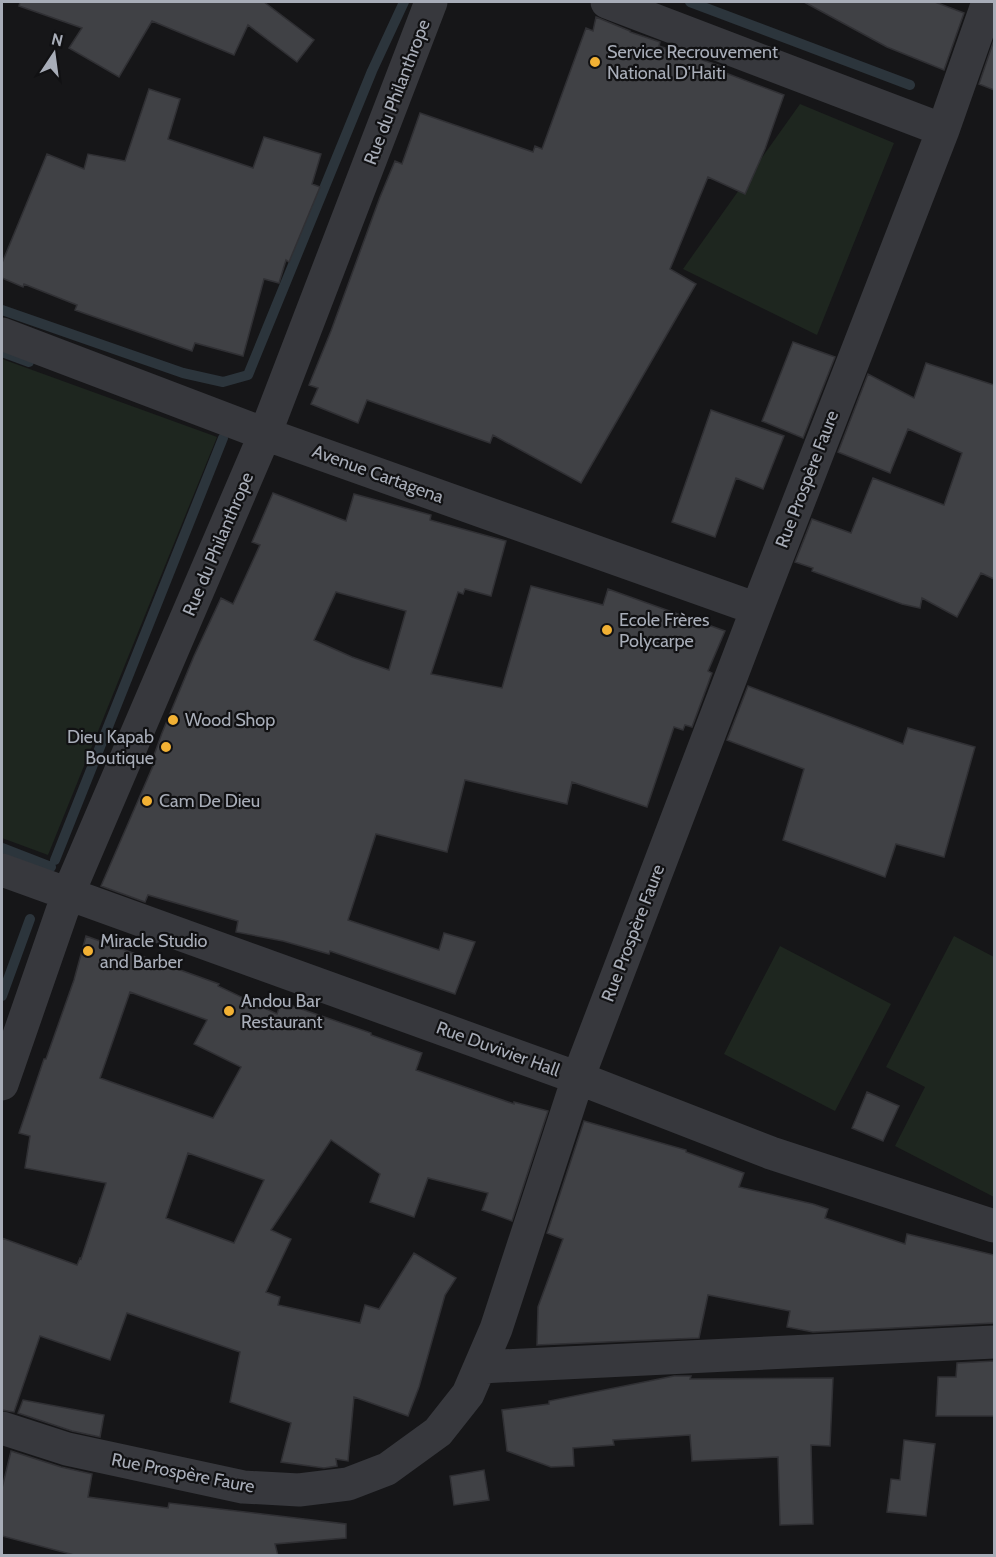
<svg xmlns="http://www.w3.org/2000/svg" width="996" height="1557" viewBox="0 0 996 1557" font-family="Cabin,sans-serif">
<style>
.green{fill:#1e261f}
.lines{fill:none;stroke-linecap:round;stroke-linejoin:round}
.stream{stroke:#2c353c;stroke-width:10}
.building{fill:#404145;stroke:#303034;stroke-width:1.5;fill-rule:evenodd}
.minor{stroke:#37383d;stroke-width:33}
.poi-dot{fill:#f2b134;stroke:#111113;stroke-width:2}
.labels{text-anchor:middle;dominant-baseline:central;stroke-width:4.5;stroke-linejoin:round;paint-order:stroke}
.poi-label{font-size:18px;fill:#a8adb8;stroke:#111113;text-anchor:start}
.street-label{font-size:18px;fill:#a8adb8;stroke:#111113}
</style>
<rect width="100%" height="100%" fill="#161618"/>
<path class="green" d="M800 104 894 143 817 335 683 269Z
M2 359 217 437 48 855 2 838Z
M954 936 994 957V1197L895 1146 925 1087 886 1067Z
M780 946 891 1004 835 1111 724 1054Z"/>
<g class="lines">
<path class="stream" d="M690 2 910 85
M2 310 183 373 223 382 248 375 372 71 404 2
M2 352 29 362
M2 848 51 867
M55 860 223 438
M2 996 30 919"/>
</g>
<path class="building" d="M20 2H264L314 40 297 62 248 25 234 55 152 21 119 77 69 48 82 28 19 6Z
M804 2H935L964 13 944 70 887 47Z
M596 17 630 31V32L660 42 659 46 724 67 723 72 784 95 765 149 745 194 708 177 670 269 696 284 581 483 493 435 490 443 367 400 358 423 311 404 318 388 309 385 331 331 380 197 395 161 402 164 420 113 533 152 535 146 542 149 586 28 593 31Z
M994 40V90L979 84Z
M149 89 180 99 168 139 253 168 264 137 321 154 312 184 320 187 289 262 286 260 279 283 264 279 243 356 195 343 192 351 75 310 77 305 24 284 23 287 2 278V263L47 154 84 169 88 154 125 161Z
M793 342 835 357 803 438 762 421Z
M926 363 994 385V579L981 573 957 617 922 598 920 608 902 604 812 571 813 568 795 562 812 519 851 533 873 478 944 505 962 453 908 429 890 473 838 452 868 374 914 398Z
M711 410 784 436 763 489 736 478 715 537 672 522Z
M273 493 346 521 354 494 431 515 430 520 506 541 491 596 465 589 463 594 458 592 431 674 502 688 531 586 603 605 608 589 725 631 708 671 712 673 692 727 685 725 683 730 674 727 647 807 572 782 567 804 465 780 447 852 376 834 348 920 439 950 444 933 475 942 455 994 330 951 329 954 283 941 236 932 238 921 148 895 145 902 101 886 156 759 153 758 162 733 194 656 221 598 233 604 260 545 252 542ZM336 592 406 611 389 670 352 657 314 640Z
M748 686 903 744 908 728 975 747 944 857 896 844 885 877 783 840 804 769 727 740Z
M86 936 219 984 218 986 277 1014 281 1002 371 1033V1035L422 1053 416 1070 514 1104V1102L548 1111 512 1221 482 1210 488 1193 428 1178 414 1217 370 1202 380 1174 331 1140 271 1230 291 1239 266 1292 280 1297 278 1305 360 1323 365 1305 379 1309 414 1253 456 1278 445 1295 419 1387 408 1416 354 1397 348 1461 336 1459 337 1466 324 1468 281 1462 291 1423 230 1402 240 1352 127 1313 110 1360 40 1336 14 1412 2 1410V1238L77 1265 80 1258 81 1259 106 1183 25 1168 30 1136 19 1133 44 1059H46L74 980ZM130 992 207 1020 194 1044 241 1067 213 1118 100 1078ZM188 1153 264 1180 234 1243 166 1218Z
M867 1092 899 1106 883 1141 852 1128Z
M584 1121 686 1150V1152L744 1173 739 1187 813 1204 828 1209 825 1218 905 1244 907 1234 994 1255V1323L813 1332 787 1327 790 1311 708 1295 699 1338 537 1345 538 1307 563 1239 547 1233Z
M994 1361V1416H936L938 1377H956L957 1363Z
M674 1376H691L690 1379 833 1378 830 1446 811 1445 813 1524 780 1525 778 1457 692 1461 690 1435 613 1440 614 1445 573 1448 574 1466 551 1467 507 1451 502 1410 549 1404V1401Z
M23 1400 104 1415 100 1437 72 1431 18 1413Z
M904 1440 935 1444 926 1516 887 1512 891 1479 900 1480Z
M11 1451 61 1467 92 1474 88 1497 168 1508 169 1503 346 1524V1538L275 1544 278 1556H78L2 1536V1488Z
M484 1470 489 1500 454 1505 450 1476Z"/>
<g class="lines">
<path class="minor" d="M607 2 943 130
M2 334 265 434 757 609
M2 870 578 1078 771 1153 994 1226
M2 1084 68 894 265 434 431 2
M481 1367 994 1342
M2 1428 67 1449 243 1487 299 1490 348 1484 387 1469 438 1432 468 1394 496 1329 578 1078 757 609 943 130 988 2"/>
</g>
<g class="poi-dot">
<circle cx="595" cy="62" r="6"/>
<circle cx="607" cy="630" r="6"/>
<circle cx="173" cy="720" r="6"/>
<circle cx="166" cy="747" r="6"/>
<circle cx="147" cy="801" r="6"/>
<circle cx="88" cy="951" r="6"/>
<circle cx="229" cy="1011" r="6"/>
</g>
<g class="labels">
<g class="poi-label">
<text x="607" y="52">Service Recrouvement<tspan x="607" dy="21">National D'Haiti</tspan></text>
<text x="619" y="620">Ecole Frères<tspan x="619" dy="21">Polycarpe</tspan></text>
<text x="185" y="720">Wood Shop</text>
<text x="154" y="737" text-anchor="end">Dieu Kapab<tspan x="154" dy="21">Boutique</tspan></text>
<text x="159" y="801">Cam De Dieu</text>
<text x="100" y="941">Miracle Studio<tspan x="100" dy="21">and Barber</tspan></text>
<text x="241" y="1001">Andou Bar<tspan x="241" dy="21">Restaurant</tspan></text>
</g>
<g class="street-label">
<text transform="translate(397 92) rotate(-69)">Rue du Philanthrope</text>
<text transform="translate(378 474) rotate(20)">Avenue Cartagena</text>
<text transform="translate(807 479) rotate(-69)">Rue Prospère Faure</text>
<text transform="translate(218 544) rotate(-67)">Rue du Philanthrope</text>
<text transform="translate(633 933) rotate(-69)">Rue Prospère Faure</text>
<text transform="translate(498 1049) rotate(20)">Rue Duvivier Hall</text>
<text transform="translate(183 1473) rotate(11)">Rue Prospère Faure</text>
</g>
</g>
<rect width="996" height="1557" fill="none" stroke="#a8adb8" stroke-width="6"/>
<g transform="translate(54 54) rotate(13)" stroke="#111113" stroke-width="4.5" paint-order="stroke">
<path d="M0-4.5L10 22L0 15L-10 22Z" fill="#a8adb8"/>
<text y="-9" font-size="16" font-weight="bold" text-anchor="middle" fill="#a8adb8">N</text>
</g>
</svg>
